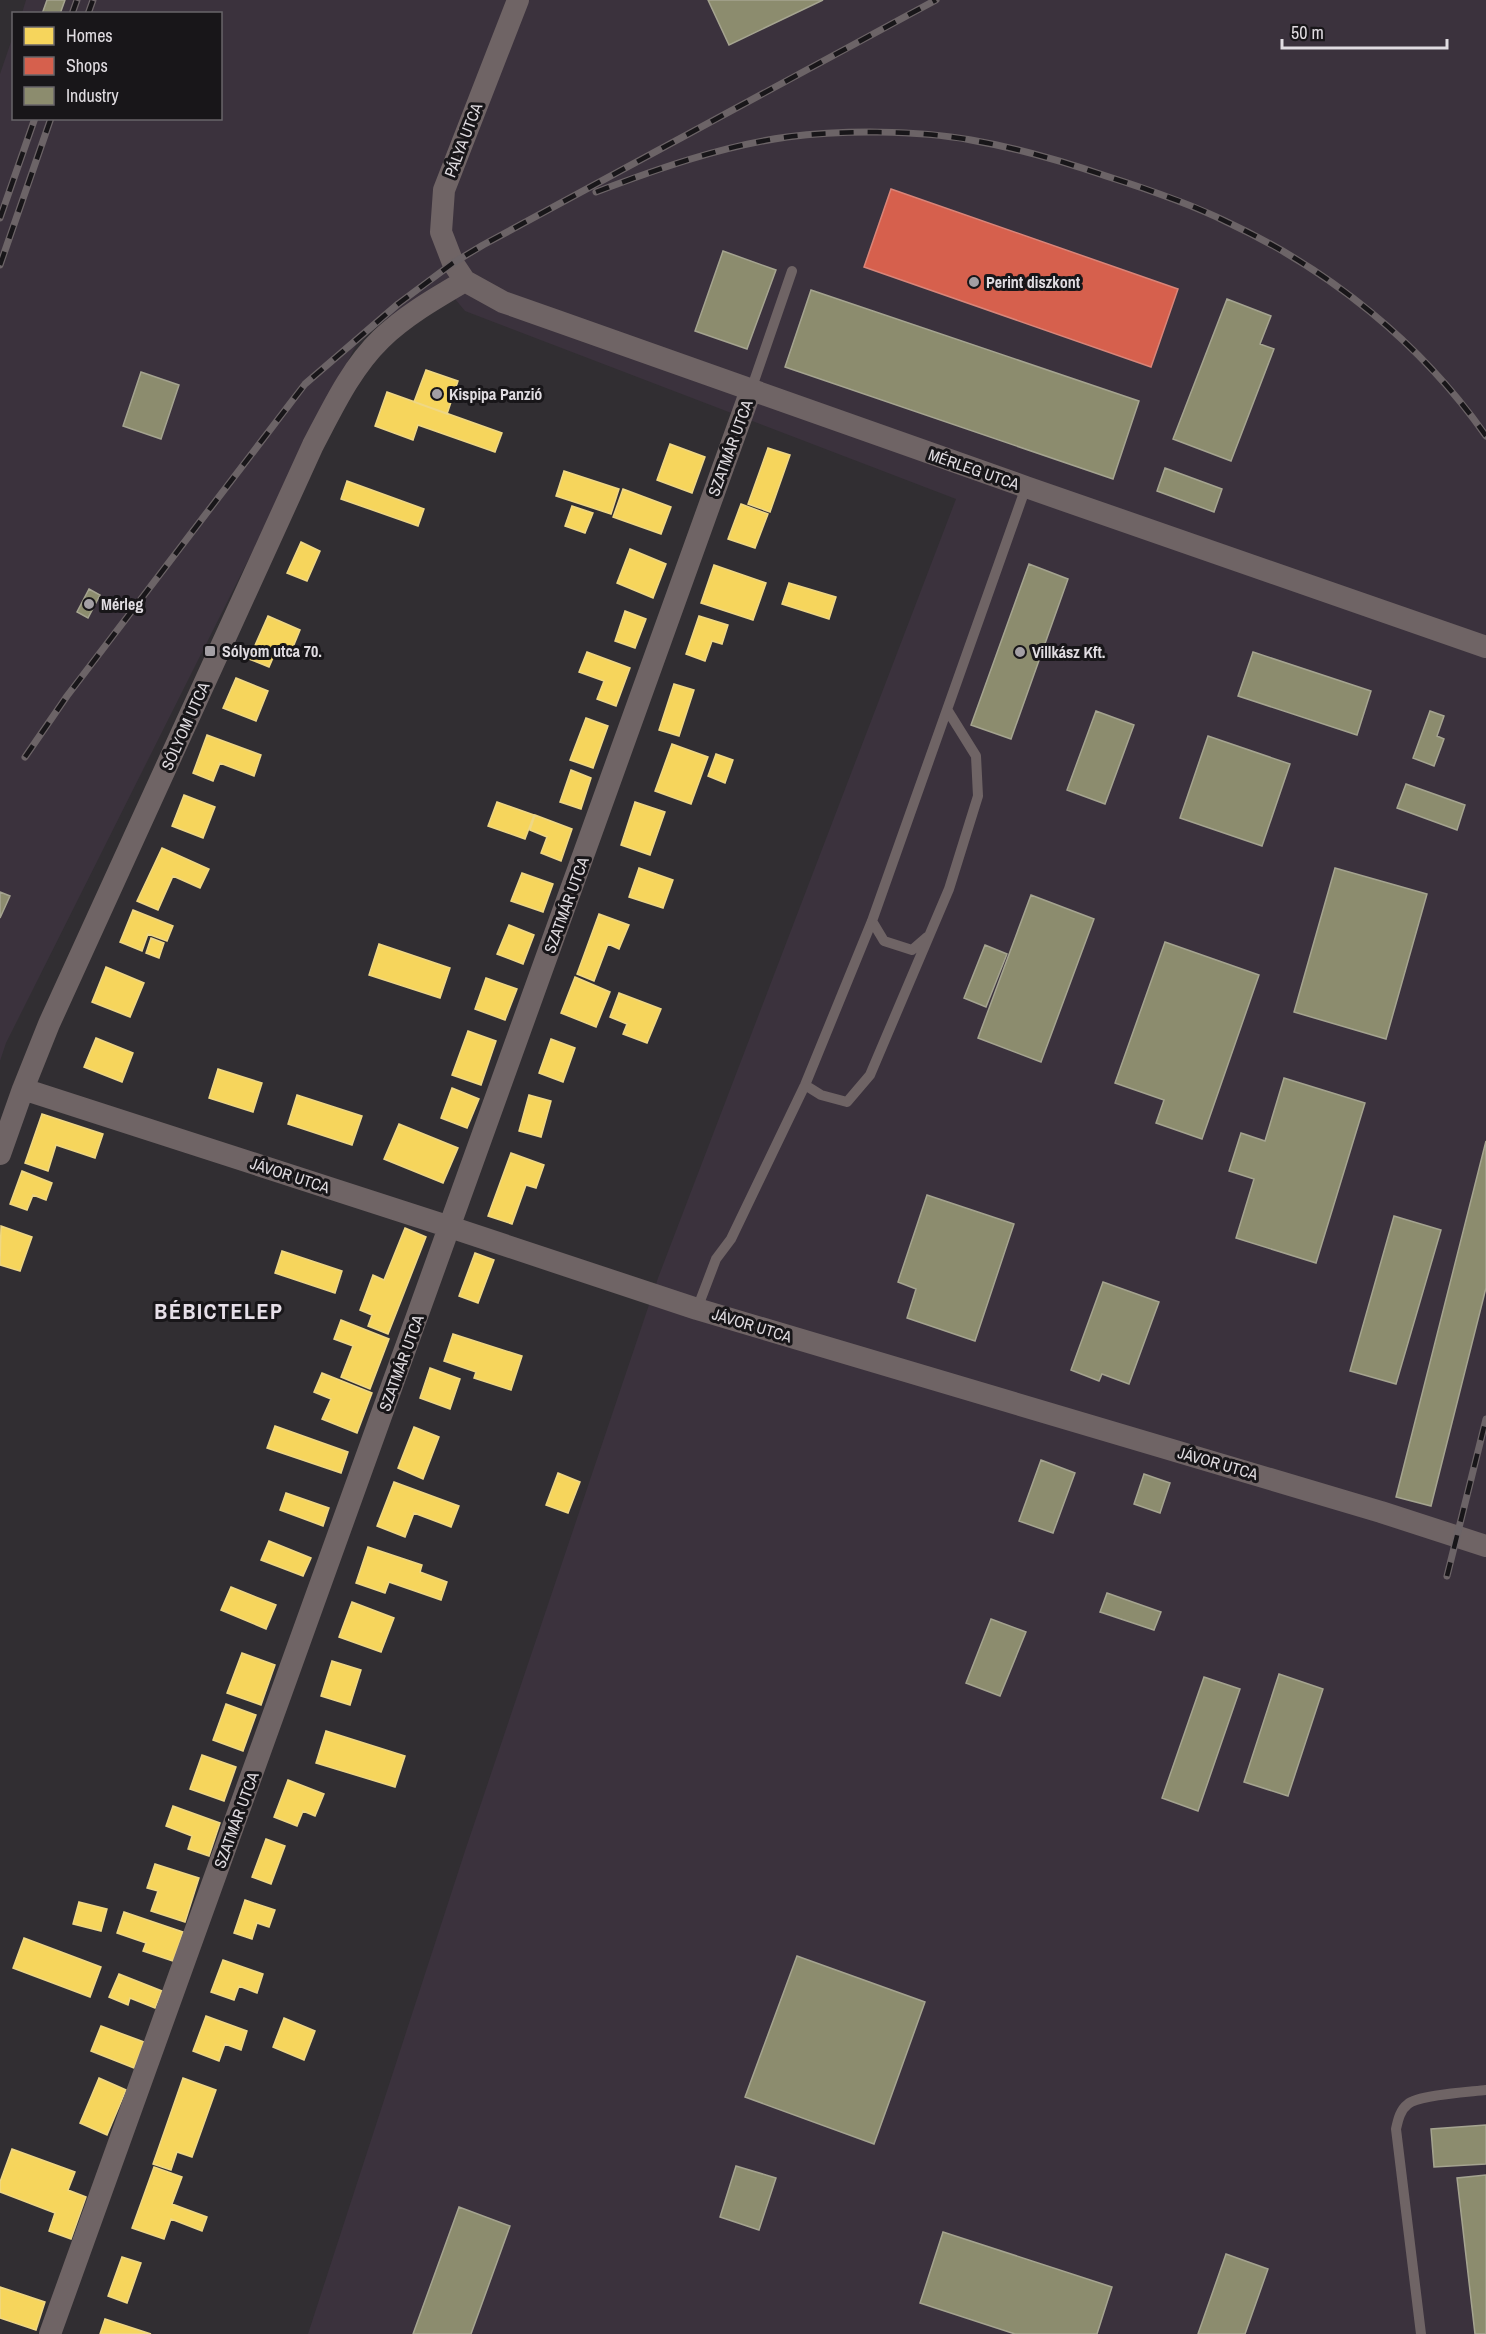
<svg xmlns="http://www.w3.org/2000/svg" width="1486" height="2334" viewBox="0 0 1486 2334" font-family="'Archivo Narrow',sans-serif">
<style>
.built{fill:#3b323d}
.homes{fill:#f6d55c;stroke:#efd784;stroke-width:1.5}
.shops{fill:#d6604d;stroke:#d98579;stroke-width:1.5}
.industry{fill:#8c8c6e;stroke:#a5a490;stroke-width:1.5}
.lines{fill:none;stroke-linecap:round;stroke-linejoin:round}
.service{stroke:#6f6465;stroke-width:10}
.minor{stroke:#6f6465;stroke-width:22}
.rail-casing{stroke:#6c6467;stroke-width:7}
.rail{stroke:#181619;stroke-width:4.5;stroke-dasharray:14;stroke-linecap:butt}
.poi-dot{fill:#a39fa4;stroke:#181619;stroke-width:2}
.labels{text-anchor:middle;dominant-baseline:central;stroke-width:6;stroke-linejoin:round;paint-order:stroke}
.street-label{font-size:16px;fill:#e0dce1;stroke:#181619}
.poi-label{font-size:16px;font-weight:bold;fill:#e0dce1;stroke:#181619;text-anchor:start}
.district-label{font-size:22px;font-weight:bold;letter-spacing:1.5px;fill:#e7e0e9;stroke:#181619}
</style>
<rect width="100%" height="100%" fill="#312e32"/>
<path class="built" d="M26 0H1486V2334H308L465 1851 658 1278 956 499 465 311 441 282 360 337 6 1043 0 1061V74L13 36 14 118H220V14L22 13Z"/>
<path class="homes" d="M426 370 458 381 447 414 414 402Z
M387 392 502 433 495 452 418 425 413 440 375 426Z
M670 444 705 457 692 493 657 480Z
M768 448 790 455 770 512 748 504Z
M564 471 619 489 611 514 556 496Z
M347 481 424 509 418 526 341 499Z
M623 489 671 507 661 534 613 517Z
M741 504 768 514 755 548 728 539Z
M572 506 593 513 585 533 565 526Z
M301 542 320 551 307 581 287 573Z
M630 549 666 564 653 598 617 583Z
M714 565 766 583 753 620 701 603Z
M789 583 836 597 829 619 782 604Z
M625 611 646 619 635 648 615 641Z
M268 616 300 630 289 657 276 651 269 667 249 659Z
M699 616 728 625 722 644 712 641 705 661 686 654Z
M587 652 630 668 616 706 597 699 604 681 579 672Z
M236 678 268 691 256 721 223 708Z
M674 684 694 690 679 736 659 730Z
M586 718 608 726 593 768 570 760Z
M207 735 261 755 254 776 220 763 213 781 193 773Z
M672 744 708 757 691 804 655 791Z
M716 754 733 760 725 783 708 776Z
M571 770 591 778 581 809 560 802Z
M184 795 215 807 203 838 172 826Z
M497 802 534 815 525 839 488 826Z
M635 802 665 812 650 855 621 845Z
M535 815 572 829 561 861 541 853 547 837 530 830Z
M162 848 209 869 200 888 173 876 158 910 137 901Z
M639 868 673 880 663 908 629 897Z
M522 873 553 884 543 912 511 901Z
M133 910 173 926 167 941 148 934 142 951 120 942Z
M599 914 629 925 619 949 608 944 594 981 577 974Z
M509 925 534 935 523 964 497 954Z
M151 938 164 943 159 958 146 953Z
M379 944 450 968 440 998 369 975Z
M106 967 144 983 130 1017 92 1002Z
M575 977 610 992 596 1027 561 1013Z
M486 978 517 989 505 1020 475 1009Z
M619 993 661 1009 647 1043 623 1034 627 1024 610 1017Z
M468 1031 496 1041 481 1085 452 1075Z
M96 1038 133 1053 122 1082 84 1067Z
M551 1039 575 1048 563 1082 539 1073Z
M218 1069 262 1083 253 1112 209 1098Z
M452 1088 479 1099 467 1128 441 1118Z
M297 1095 362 1116 352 1145 288 1124Z
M529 1095 551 1101 541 1137 519 1131Z
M42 1114 103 1134 95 1158 56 1145 48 1171 25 1163Z
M399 1124 458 1148 443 1183 384 1159Z
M511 1153 544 1165 536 1188 526 1185 512 1224 488 1216Z
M22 1171 52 1183 46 1200 33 1195 27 1210 10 1204Z
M1 1226 32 1237 20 1271 0 1265Z
M405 1228 426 1237 388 1334 368 1326 372 1315 360 1310 373 1275 384 1280Z
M282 1251 342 1271 335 1293 275 1273Z
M475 1253 494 1260 478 1303 459 1296Z
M341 1320 389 1339 370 1389 341 1377 353 1346 334 1339Z
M453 1334 522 1356 511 1390 474 1378 476 1372 444 1361Z
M430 1368 460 1379 450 1409 420 1398Z
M322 1373 372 1393 357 1433 322 1419 331 1399 314 1392Z
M275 1426 348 1452 341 1473 267 1448Z
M414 1427 439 1437 423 1479 398 1468Z
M558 1473 580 1482 568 1513 546 1505Z
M394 1482 459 1506 451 1527 414 1513 405 1537 377 1526Z
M286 1493 329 1508 323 1526 280 1510Z
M269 1541 311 1558 303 1576 261 1560Z
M368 1547 422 1565 420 1572 447 1582 441 1600 389 1582 385 1593 356 1583Z
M231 1587 276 1605 266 1629 221 1610Z
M352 1602 394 1618 381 1652 339 1637Z
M242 1653 275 1665 261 1705 227 1693Z
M332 1661 361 1670 350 1705 321 1696Z
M226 1704 256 1715 243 1751 213 1740Z
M326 1731 405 1756 395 1787 316 1763Z
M202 1755 236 1767 224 1801 190 1789Z
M288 1780 324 1794 315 1816 303 1811 297 1826 274 1817Z
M173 1806 220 1823 209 1856 188 1849 192 1836 166 1826Z
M266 1839 285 1846 271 1884 252 1877Z
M155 1864 199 1878 185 1922 151 1911 158 1891 147 1888Z
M245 1900 275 1910 269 1927 257 1923 252 1939 234 1933Z
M79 1902 107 1909 101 1931 73 1924Z
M124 1912 183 1932 173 1961 143 1951 146 1943 117 1933Z
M24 1938 101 1967 90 1997 13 1968Z
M223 1960 263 1974 257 1993 239 1986 234 2000 211 1992Z
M119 1974 162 1991 155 2008 130 1998 128 2005 109 1997Z
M206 2016 247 2031 241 2050 225 2044 219 2061 193 2051Z
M284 2018 315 2031 304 2060 273 2047Z
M101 2026 144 2042 134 2068 91 2051Z
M99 2078 126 2090 107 2135 80 2123Z
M183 2078 216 2090 192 2157 177 2152 171 2170 153 2164Z
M12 2149 75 2172 68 2190 86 2197 71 2239 49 2231 55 2213 0 2192V2182Z
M154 2167 182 2177 172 2204 207 2217 202 2231 171 2219 164 2239 132 2228Z
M122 2257 141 2263 127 2303 108 2296Z
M0 2287 45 2302 36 2330 0 2318Z
M105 2319 151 2334H100Z"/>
<path class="shops" d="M891 189 1178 289 1151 367 864 267Z"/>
<path class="industry" d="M47 0H65L60 14H42Z
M708 0H823L729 45Z
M723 251 776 270 747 349 695 331Z
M811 290 1139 401 1113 479 785 367Z
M1227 299 1271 316 1260 344 1274 349 1231 461 1173 439Z
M141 372 179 385 161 439 123 426Z
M1165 468 1222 489 1214 512 1157 491Z
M1029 564 1068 579 1011 739 971 725Z
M89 589 100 595 88 618 77 612Z
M1253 652 1371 691 1357 735 1238 696Z
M1096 711 1134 725 1105 804 1067 790Z
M1430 711 1444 716 1437 736 1444 739 1434 766 1413 758Z
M1208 736 1290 764 1262 846 1180 818Z
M1406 784 1465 805 1457 830 1397 808Z
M1335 868 1427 894 1386 1039 1294 1012Z
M0 892 10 896 0 918Z
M1031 895 1094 919 1041 1062 978 1038Z
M1165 942 1259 975 1202 1139 1156 1123 1164 1100 1115 1083Z
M985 945 1007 954 986 1007 964 998Z
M1284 1078 1365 1103 1316 1263 1236 1238 1254 1179 1229 1171 1241 1133 1265 1141Z
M1486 1141V1288L1431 1506 1396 1497Z
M927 1195 1014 1224 975 1341 907 1318 916 1289 898 1282Z
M1394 1216 1441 1230 1396 1384 1350 1371Z
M1103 1282 1159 1302 1129 1384 1102 1374 1099 1381 1071 1370Z
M1041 1460 1075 1473 1053 1533 1019 1521Z
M1144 1474 1170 1483 1160 1513 1134 1504Z
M1107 1593 1161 1612 1154 1630 1100 1612Z
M991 1619 1026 1632 1000 1696 966 1683Z
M1279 1674 1323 1689 1288 1796 1244 1782Z
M1204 1677 1240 1689 1198 1811 1162 1798Z
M797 1956 925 2002 874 2144 745 2097Z
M1486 2125V2164L1434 2167 1431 2129Z
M736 2166 776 2178 759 2230 720 2217Z
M1486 2175V2334H1475L1457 2178Z
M459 2207 510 2226 471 2334H413Z
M943 2232 1112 2287 1097 2334H1015L920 2303Z
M1226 2254 1268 2269 1245 2334H1198Z"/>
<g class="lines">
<path class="service" d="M751 390 792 271
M872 921 884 941 912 950 927 937
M805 1085 821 1095 847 1102 870 1075 949 889 978 796 976 756 948 711
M697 1309 716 1259 731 1239 805 1085 872 921 1026 487
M1421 2334 1396 2129C1398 2120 1400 2110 1408 2104 1418 2095 1470 2092 1486 2090"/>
<path class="minor" d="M518 0 444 190 441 232 453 263 465 281 503 302 557 321 1026 487 1486 647
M23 1089 450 1227 697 1309 1381 1512 1486 1546
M0 1154 23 1089 49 1024 313 445C332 409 351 368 381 339 406 315 436 298 465 281
M50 2334 751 390"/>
<g class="rail-casing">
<path id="rail" d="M72 14 77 0
M88 14 93 0
M596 192C657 169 722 146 787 137 842 130 917 130 971 140 1017 148 1062 161 1106 176 1147 189 1189 203 1227 222 1330 270 1421 343 1486 436
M0 218 35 118
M0 265 51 118
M25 757 67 696 305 384 398 304 453 263 483 245 936 0
M1447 1576 1486 1419"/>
</g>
<use href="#rail" class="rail"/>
</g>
<g class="poi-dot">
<circle cx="974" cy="282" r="6"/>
<circle cx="437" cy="394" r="6"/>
<circle cx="89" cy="604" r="6"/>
<rect x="204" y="645" width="12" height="12" rx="3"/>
<circle cx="1020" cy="652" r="6"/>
</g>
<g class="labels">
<g class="street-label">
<text transform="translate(463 140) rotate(-69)">PÁLYA UTCA</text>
<text transform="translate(730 448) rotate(-70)">SZATMÁR UTCA</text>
<text transform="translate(974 469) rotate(19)">MÉRLEG UTCA</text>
<text transform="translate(185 726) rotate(-66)">SÓLYOM UTCA</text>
<text transform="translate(566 905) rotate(-70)">SZATMÁR UTCA</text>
<text transform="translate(290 1175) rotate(18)">JÁVOR UTCA</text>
<text transform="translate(752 1325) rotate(17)">JÁVOR UTCA</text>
<text transform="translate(401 1363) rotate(-70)">SZATMÁR UTCA</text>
<text transform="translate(1218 1463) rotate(16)">JÁVOR UTCA</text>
<text transform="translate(236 1820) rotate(-70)">SZATMÁR UTCA</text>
</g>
<g class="poi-label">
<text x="986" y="282">Perint diszkont</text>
<text x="449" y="394">Kispipa Panzió</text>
<text x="101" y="604">Mérleg</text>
<text x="222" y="651">Sólyom utca 70.</text>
<text x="1032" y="652">Villkász Kft.</text>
</g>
<g class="district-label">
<text x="219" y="1311">BÉBICTELEP</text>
</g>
</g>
<rect x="12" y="12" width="210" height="108" fill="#181619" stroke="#686569" stroke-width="1.5"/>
<rect x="24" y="27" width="30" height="18" fill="#f6d55c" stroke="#686569" stroke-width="1.5"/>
<text x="66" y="42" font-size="18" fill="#e0dce1">Homes</text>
<rect x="24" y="57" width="30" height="18" fill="#d6604d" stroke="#686569" stroke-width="1.5"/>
<text x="66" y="72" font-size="18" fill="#e0dce1">Shops</text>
<rect x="24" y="87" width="30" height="18" fill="#8c8c6e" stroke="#686569" stroke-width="1.5"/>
<text x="66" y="102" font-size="18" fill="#e0dce1">Industry</text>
<path d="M1282 39v9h165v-9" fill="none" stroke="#e0dce1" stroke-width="3"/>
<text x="1291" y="39" font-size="18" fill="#e0dce1" stroke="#181619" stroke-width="4.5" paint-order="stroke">50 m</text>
</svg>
